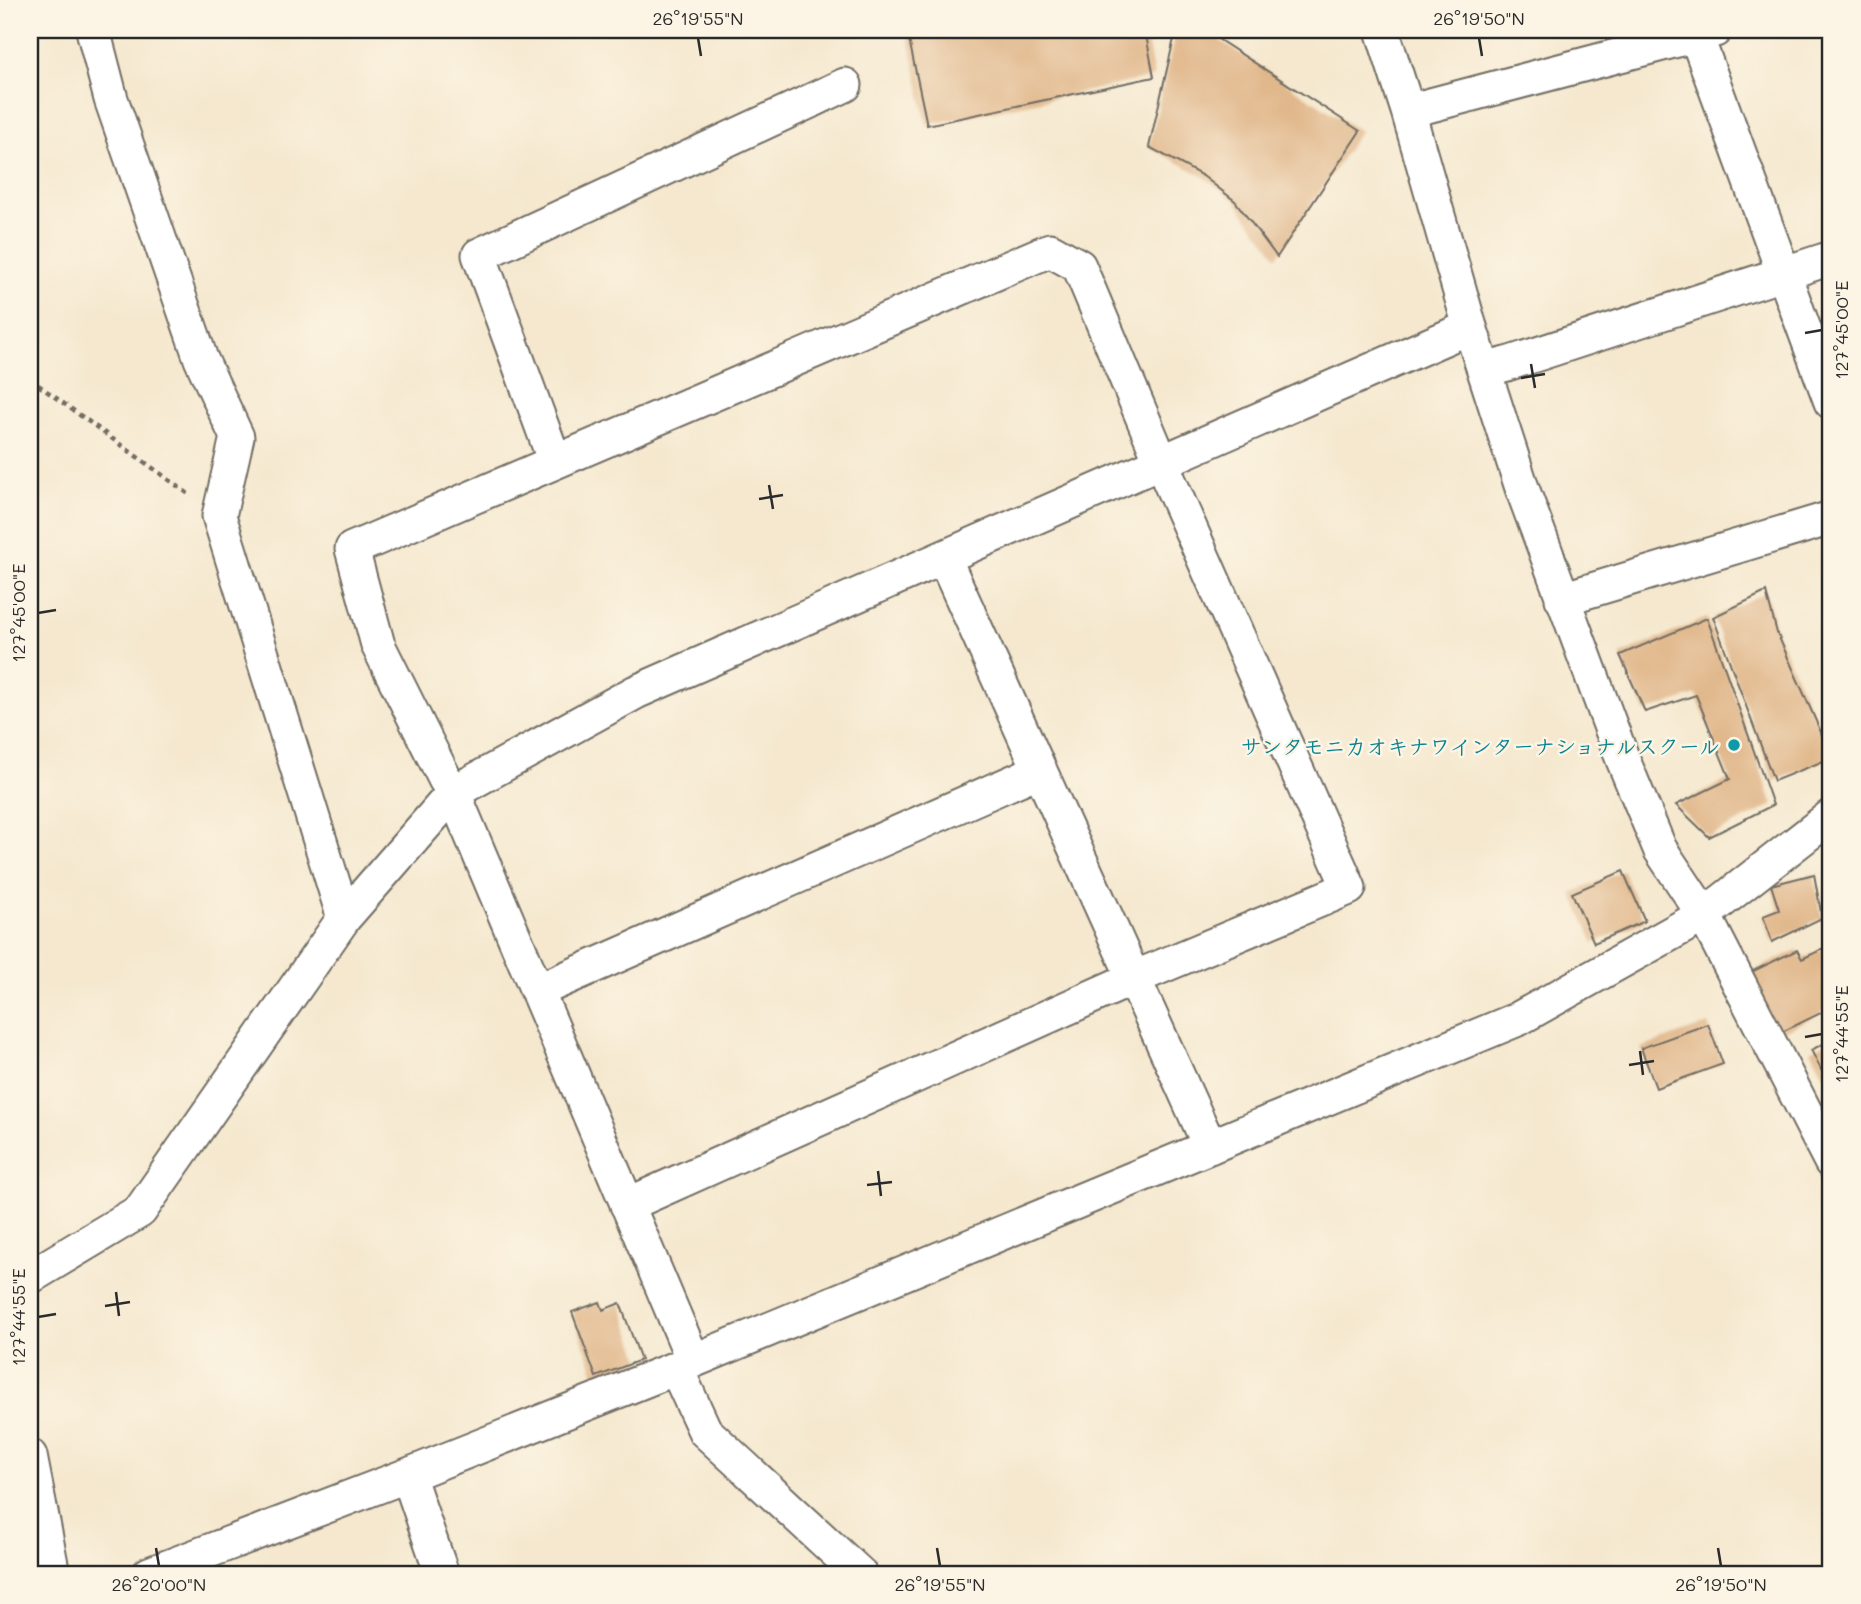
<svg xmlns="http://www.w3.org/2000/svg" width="1861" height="1604" viewBox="0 0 1861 1604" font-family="Mali,'Klee One',sans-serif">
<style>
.building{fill:#e1b88c}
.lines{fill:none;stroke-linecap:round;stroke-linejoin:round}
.minor-casing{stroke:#726d64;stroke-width:37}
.path{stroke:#726d64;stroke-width:4.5;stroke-dasharray:5 5;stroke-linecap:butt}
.minor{stroke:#fff;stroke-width:33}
.ticks{fill:none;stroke:#2b2b2b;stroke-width:2.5}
.culture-dot{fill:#0f9aa8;stroke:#fcf5e5;stroke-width:2.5}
.labels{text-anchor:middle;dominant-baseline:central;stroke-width:5;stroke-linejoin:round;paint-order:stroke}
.culture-label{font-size:21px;font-weight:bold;fill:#0d838f;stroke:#fcf5e5;text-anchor:end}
.neatline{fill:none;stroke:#2b2b2b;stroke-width:2.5}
.ticks-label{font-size:18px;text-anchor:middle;fill:#2b2b2b}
</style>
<rect width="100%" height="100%" fill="#fcf5e5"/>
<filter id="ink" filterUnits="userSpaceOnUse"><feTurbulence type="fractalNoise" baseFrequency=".0143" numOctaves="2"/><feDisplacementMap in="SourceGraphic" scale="14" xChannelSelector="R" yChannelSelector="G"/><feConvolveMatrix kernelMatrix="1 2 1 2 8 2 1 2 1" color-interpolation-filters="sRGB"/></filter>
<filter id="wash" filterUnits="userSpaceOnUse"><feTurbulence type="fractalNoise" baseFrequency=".00686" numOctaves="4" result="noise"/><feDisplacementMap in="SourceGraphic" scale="28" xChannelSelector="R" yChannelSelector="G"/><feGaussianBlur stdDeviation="1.57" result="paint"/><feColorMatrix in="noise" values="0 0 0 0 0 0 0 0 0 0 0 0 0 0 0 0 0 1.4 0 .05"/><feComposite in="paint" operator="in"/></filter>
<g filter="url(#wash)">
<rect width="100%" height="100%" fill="#f5e8cf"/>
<g id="blocks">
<path class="building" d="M907 30H1145L1154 77 927 125Z
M1176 30H1204L1360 131 1277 257 1235 201 1203 176 1149 147Z
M1766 592 1777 633 1831 755V758L1774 781 1713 617Z
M1707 618 1773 805 1709 837 1676 805 1730 779 1696 695 1645 712 1620 655Z
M1623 871 1645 921 1594 943 1572 893Z
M1814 874 1822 918 1772 942 1763 916 1779 910 1771 885Z
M1831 945V1008L1778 1034 1749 973 1797 950 1802 959Z
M1708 1024 1723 1064 1656 1088 1641 1048Z
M1831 1040V1089L1811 1050Z
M600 1302 603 1310 620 1303 641 1360 596 1377 572 1312Z"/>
</g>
</g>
<g filter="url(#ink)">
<use href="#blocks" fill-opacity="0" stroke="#726d64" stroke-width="2"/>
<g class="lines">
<g class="minor-casing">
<path id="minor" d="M93 30 111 99 201 359 237 437 219 516 344 918
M1382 30 1408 111 1470 327 1522 488 1623 760 1660 849 1704 915 1831 1162
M1694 30 1831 402
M1408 111 1715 30
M1484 370 1507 364 1831 258
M555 462 479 255 845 85
M944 558 1210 1147
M1562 599 1831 518
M537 991 1040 770
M627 1205 1134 978 1349 888 1168 478 1079 266 1050 250 352 549 378 645 445 779 454 792 462 813 685 1341 693 1361
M30 1277 140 1211 344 918 454 792 636 692 1470 327
M676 1368 705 1431 860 1574
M30 1456 53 1574
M408 1475 442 1574
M149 1574 408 1475 676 1368 1518 1019 1704 915 1831 816"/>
</g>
<path class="path" d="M30 379 190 495"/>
<use href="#minor" class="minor"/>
</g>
</g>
<path class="ticks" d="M698 38 701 56M1479 38 1482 56M1805 333 1822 330M1531 364 1535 388M1521 378 1545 374M769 485 773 509M759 499 783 495M38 613 56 610M1805 1037 1822 1034M1640 1051 1643 1075M1629 1065 1654 1061M878 1171 881 1196M867 1185 892 1182M116 1292 119 1316M105 1306 130 1302M38 1317 56 1314M156 1548 159 1566M937 1548 940 1566M1718 1548 1721 1566"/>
<circle class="culture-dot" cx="1734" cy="745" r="7"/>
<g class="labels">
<g class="culture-label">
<text x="1720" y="745">サンタモニカオキナワインターナショナルスクール</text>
</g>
</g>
<rect width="1861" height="1604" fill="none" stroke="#fcf5e5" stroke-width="77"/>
<rect x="38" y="38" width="1784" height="1528" class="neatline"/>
<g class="ticks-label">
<text x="698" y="25">26°19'55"N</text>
<text x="1479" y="25">26°19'50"N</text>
<text transform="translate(1842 330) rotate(-90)" y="6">127°45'00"E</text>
<text transform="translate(19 613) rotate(-90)" y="6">127°45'00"E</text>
<text transform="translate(1842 1034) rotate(-90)" y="6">127°44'55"E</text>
<text transform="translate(19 1317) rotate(-90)" y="6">127°44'55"E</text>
<text x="159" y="1591">26°20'00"N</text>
<text x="940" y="1591">26°19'55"N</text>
<text x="1721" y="1591">26°19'50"N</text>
</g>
</svg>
